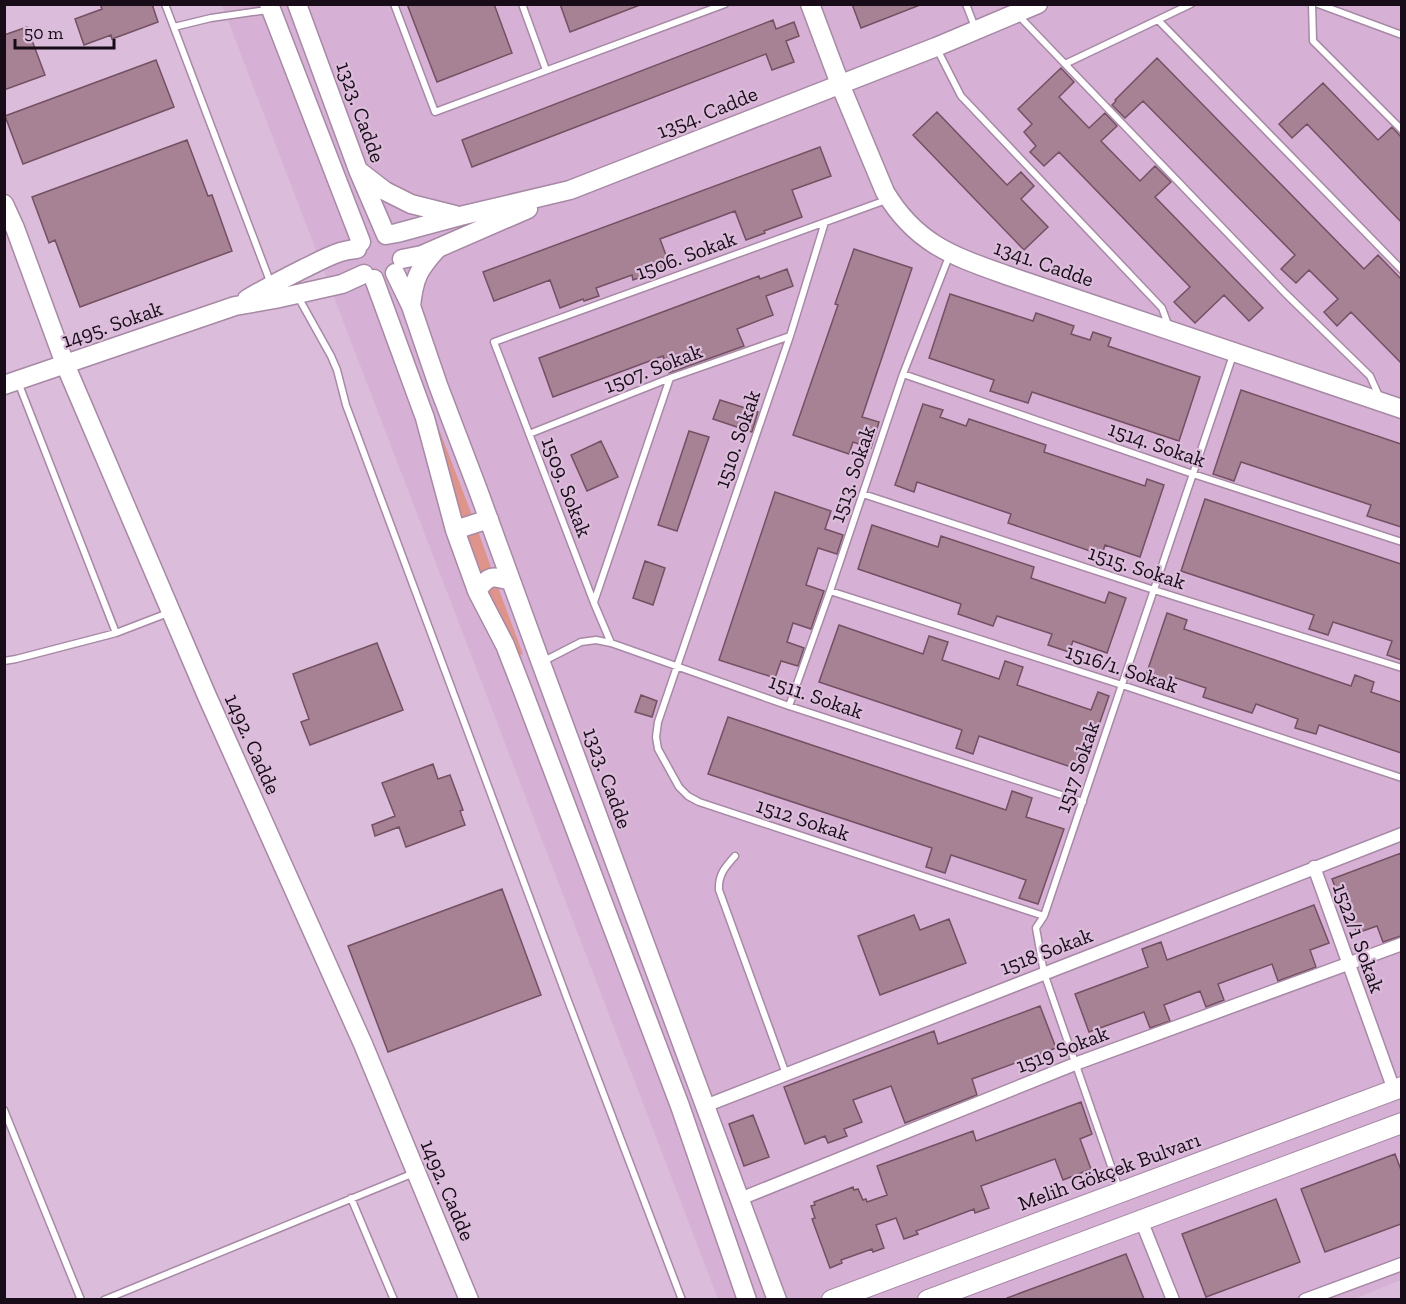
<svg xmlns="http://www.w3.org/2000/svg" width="1406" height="1304" viewBox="0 0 1406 1304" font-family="'Zilla Slab',serif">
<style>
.built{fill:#d6b1d5}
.green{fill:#de948a}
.building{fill:#a78194;stroke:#735062;stroke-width:1.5}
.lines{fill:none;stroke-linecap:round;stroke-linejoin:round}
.lane-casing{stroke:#a789a6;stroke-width:9}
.street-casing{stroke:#a789a6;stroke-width:15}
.secondary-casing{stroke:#a789a6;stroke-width:21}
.primary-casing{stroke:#a789a6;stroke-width:22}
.lane{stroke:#fff;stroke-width:6}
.street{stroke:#fff;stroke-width:12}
.secondary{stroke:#fff;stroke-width:18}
.primary{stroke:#fff;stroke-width:20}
.labels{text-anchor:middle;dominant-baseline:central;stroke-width:4.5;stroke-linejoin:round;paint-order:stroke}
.street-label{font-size:21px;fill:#170c17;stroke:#dbbcda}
</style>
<rect width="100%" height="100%" fill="#dbbcda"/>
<path class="built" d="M222 5H1401V1280L1351 1300 718 1299Z"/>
<path class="green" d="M434 424H437L472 515 463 519 460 518Z
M477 528 493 573 486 571 477 573 461 536Z
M495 586 498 587 523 654 519 656 485 590Z"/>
<path class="building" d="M100 4H152L158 22 112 39 111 35 84 45 75 19 102 9Z
M407 4H494L512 53 437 82Z
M560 4H640V5L570 32Z
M852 4H920V5L861 28Z
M773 20 776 29 794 22 799 36 786 41 794 62 772 70 766 54 472 167 462 140Z
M27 27 45 75 4 90V35Z
M1157 58 1364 269 1378 255 1401 279V363L1351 312 1337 326 1324 312 1338 299 1309 270 1296 283 1281 269 1295 255 1143 101 1125 118 1112 105 1116 101 1115 100Z
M156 60 174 107 23 164 5 116Z
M1061 68 1074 82 1059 97 1089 128 1105 113 1117 126 1101 141 1140 181 1155 166 1171 182 1155 197 1263 308 1249 321 1224 295 1195 323 1174 302 1190 287 1059 152 1044 166 1030 152 1036 146 1024 132 1032 124 1018 109Z
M1323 83 1378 140 1392 127 1401 137V222L1307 124 1292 138 1279 124Z
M937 112 1007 185 1021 172 1034 186 1021 199 1048 227 1024 250 913 135Z
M187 140 208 196 212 195 232 251 80 307 55 240 49 243 32 197Z
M820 147 831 176 792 190 802 217 764 231 765 233 746 240 735 211 660 239 670 266 633 280 632 275 596 288 599 296 584 301 583 299 560 308 550 280 494 301 483 272Z
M854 249 912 268 862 417 879 422 871 448 853 442 849 454 793 435 838 305 835 304Z
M787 269 793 286 766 296 773 315 737 329 744 346 669 373 663 356 553 397 539 358 759 276 760 279Z
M950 294 1033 321 1036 313 1074 326 1071 334 1090 340 1093 332 1111 338 1108 346 1200 377 1179 441 1032 392 1028 403 990 391 994 380 929 358Z
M1241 390 1401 444V527L1367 516 1371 505 1241 462 1234 481 1213 474Z
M720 400 758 412 752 432 713 419Z
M923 404 943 410 940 417 966 426 969 419 1046 445 1044 452 1145 486 1147 479 1164 485 1140 557 1105 545 1102 555 1008 523 1011 514 917 482 914 492 895 485Z
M689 431 709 437 677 531 658 525Z
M601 441 618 477 587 491 571 455Z
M775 492 831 511 825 529 843 535 837 554 818 548 806 585 824 591 811 629 793 623 787 642 804 648 798 666 781 661 775 678 719 660Z
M1205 499 1401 564V660L1387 655 1392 641 1333 622 1328 635 1309 629 1314 615 1181 571Z
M872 525 938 547 941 536 1034 567 1031 578 1105 603 1109 592 1126 598 1107 653 1073 641 1069 652 1048 645 1052 634 997 616 993 626 958 614 961 604 858 569Z
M645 561 665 568 653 605 633 598Z
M1167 613 1187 620 1184 629 1351 686 1355 675 1374 682 1371 692 1401 702V753L1319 725 1316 734 1295 728 1298 719 1256 704 1252 713 1203 697 1206 688 1170 676 1167 685 1145 678Z
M839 625 923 654 929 636 948 642 942 660 999 679 1005 661 1023 667 1017 685 1091 710 1098 692 1109 696 1083 771 979 736 973 754 956 748 962 730 819 682Z
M377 643 403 710 310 745 301 722 309 719 293 674Z
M641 695 657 701 652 717 635 712Z
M728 717 1006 810 1012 791 1032 798 1026 817 1064 829 1038 904 1019 898 1026 880 951 855 945 873 926 867 932 848 708 774Z
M433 764 438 779 450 775 463 810 460 811 465 825 406 847 399 827 375 836 372 825 395 816 382 783Z
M1401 853V936L1383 942 1377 926 1357 933 1343 898 1340 899 1332 879Z
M502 889 541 995 388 1052 348 946Z
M1314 905 1329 943 1310 950 1316 967 1278 981 1272 964 1218 984 1224 1000 1206 1007 1200 991 1164 1005 1170 1021 1150 1028 1144 1012 1089 1032 1075 994 1148 967 1142 949 1161 942 1167 960Z
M914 915 920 930 949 919 966 963 880 995 858 936Z
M1040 1006 1056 1048 972 1079 977 1095 905 1123 891 1086 853 1100 862 1122 844 1129 847 1136 828 1143 825 1136 805 1144 784 1087 934 1031 938 1044Z
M1081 1102 1092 1134 1080 1139 1091 1169 1063 1180 1055 1159 981 1186 989 1208 975 1213 974 1209 916 1231 918 1234 904 1239 896 1218 876 1225 884 1248 873 1252 872 1249 841 1260 842 1263 830 1268 812 1219 815 1218 811 1206 815 1205 814 1202 853 1187 854 1190 858 1189 863 1200 866 1199 867 1202 887 1195 877 1166 973 1131 976 1141Z
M753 1115 769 1157 744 1166 729 1124Z
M1395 1154 1401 1170V1224L1325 1252 1301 1189Z
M1276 1199 1300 1262 1206 1297 1182 1234Z
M1126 1254 1144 1299H1007V1298Z"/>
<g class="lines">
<g class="lane-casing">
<path id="lane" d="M165 4 271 284
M394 4 435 112 725 4
M522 4 546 70
M966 4 976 30
M1312 4 1313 41 1402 130
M1318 4 1402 35
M1019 16 1065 64 1191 4
M1158 20 1402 270
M174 27 211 18 267 10
M937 49 961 96 1162 308 1169 327
M1065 64 1286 294 1370 376 1379 396
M825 222 790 336 658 722 656 737 658 749 679 787 688 796 699 802 1044 916
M297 295 331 356 337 370 346 405 567 998 682 1300
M903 374 1193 474 1402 542
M18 382 116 633
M529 434 670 378 790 336
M863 494 1154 590 1402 668
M830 591 1122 685 1402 778
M594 602 670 378
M611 643 594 603 494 342 889 199
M4 661 16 659 116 633 168 613
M542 662 581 642 596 640 611 643 789 706 1083 802
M789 706 830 591 903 374 950 254
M735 856C725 867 718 875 719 890L786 1074
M4 1110 81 1300
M1119 1189 1044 973 1036 928 1044 916 1233 355
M351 1198 394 1300
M104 1300 414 1173"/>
</g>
<g class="street-casing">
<path id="street" d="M1314 867 1394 1090
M705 1106 1402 834
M740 1199 1075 1064 1402 944
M1141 1220 1173 1300
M1305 1300 1402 1264"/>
</g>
<g class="secondary-casing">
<path id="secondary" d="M269 4 361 242
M297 4 358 170 386 235
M810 4 840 84 885 192C916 244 953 256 1006 275L1402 409
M359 171 385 191 411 204 455 215
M4 204 15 228 65 364 207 696 363 1044 469 1300
M386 235 397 233 460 216 570 190 936 47 1038 4
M402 259 422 255 528 209
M395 273 411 306 438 385 478 490 541 663 777 1300
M374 279 425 418 455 530 477 591 505 645 521 686 680 1106 747 1300
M247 299C266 288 285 278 305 268 322 260 338 250 357 249
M411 306C414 278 418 270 437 249
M4 385 235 306 275 299 342 284 364 274
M455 530 489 519
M477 591C489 574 493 576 511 581"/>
</g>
<g class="primary-casing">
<path id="primary" d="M832 1300 1402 1087
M928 1300 1402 1123"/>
</g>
<use href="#lane" class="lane"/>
<use href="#street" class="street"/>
<use href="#secondary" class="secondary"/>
<use href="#primary" class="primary"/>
</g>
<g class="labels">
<g class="street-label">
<text transform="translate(361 112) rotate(70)">1323. Cadde</text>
<text transform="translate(707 112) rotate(-22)">1354. Cadde</text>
<text transform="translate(686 255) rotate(-20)">1506. Sokak</text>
<text transform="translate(1044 263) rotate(19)">1341. Cadde</text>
<text transform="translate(112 324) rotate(-19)">1495. Sokak</text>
<text transform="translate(653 368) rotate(-21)">1507. Sokak</text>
<text transform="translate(737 439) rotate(-71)">1510. Sokak</text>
<text transform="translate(1157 444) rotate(19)">1514. Sokak</text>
<text transform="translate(852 474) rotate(-71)">1513. Sokak</text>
<text transform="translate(567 487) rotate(69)">1509. Sokak</text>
<text transform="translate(1137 567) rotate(18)">1515. Sokak</text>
<text transform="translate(1122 668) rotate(18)">1516/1. Sokak</text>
<text transform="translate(816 696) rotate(19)">1511. Sokak</text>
<text transform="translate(253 744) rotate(66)">1492. Cadde</text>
<text transform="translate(1077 767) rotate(-71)">1517 Sokak</text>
<text transform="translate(608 778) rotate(70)">1323. Cadde</text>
<text transform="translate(803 819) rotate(18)">1512 Sokak</text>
<text transform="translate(1359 938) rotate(70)">1522/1 Sokak</text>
<text transform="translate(1046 951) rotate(-21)">1518 Sokak</text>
<text transform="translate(1062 1049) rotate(-21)">1519 Sokak</text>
<text transform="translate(1109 1171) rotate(-20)">Melih Gökçek Bulvarı</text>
<text transform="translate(448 1190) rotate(67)">1492. Cadde</text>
</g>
</g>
<rect width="1406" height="1304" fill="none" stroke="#170c17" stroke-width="12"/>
<path d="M15 39v9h99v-9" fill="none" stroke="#170c17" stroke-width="3"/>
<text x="24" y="39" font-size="18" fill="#170c17" stroke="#dbbcda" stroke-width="4.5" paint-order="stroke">50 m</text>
</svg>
